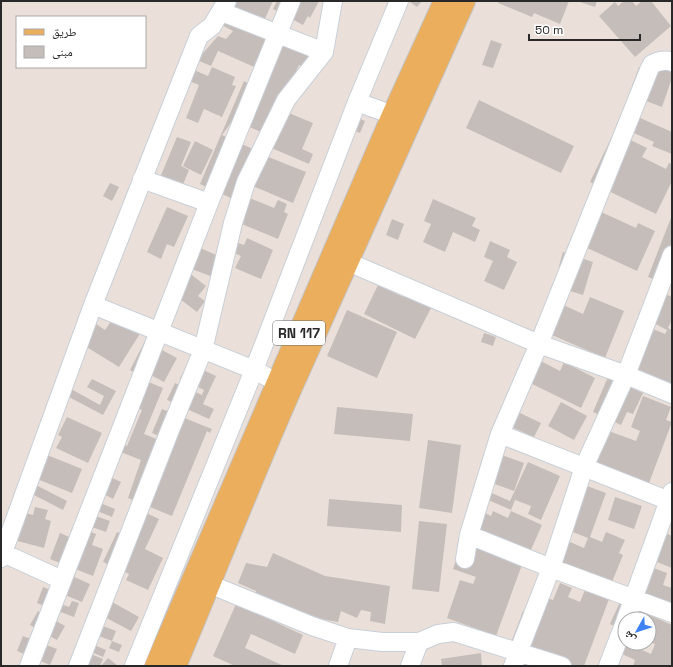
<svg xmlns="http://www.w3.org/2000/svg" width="673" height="667" viewBox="0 0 673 667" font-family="'Space Grotesk','Noto Naskh Arabic',sans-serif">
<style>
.building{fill:#c5bdb9}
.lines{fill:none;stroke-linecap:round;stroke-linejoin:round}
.minor-casing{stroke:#c8cfd9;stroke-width:20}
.major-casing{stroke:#c3c3c3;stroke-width:24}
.minor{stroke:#fff;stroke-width:18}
.major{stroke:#ebae5d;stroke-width:22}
.labels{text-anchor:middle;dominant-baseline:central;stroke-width:4;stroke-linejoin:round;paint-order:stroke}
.shield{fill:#fff;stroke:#686868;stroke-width:1}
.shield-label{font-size:14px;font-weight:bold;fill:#282828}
</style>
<rect width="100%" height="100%" fill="#eae0d9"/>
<path class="building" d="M232 1H273L262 25 228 10Z
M277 1H319L310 18 308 16 303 25 273 9Z
M411 1H422L417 7 410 2Z
M499 1H569L560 24 534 13 532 17 498 3Z
M577 1H597L595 7Z
M624 1H632L636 6 642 1H651L671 26 635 57 599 16 615 2 618 6Z
M223 17 311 53 304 67 299 65 266 134 233 120 222 135 259 152 233 199 200 184 244 81 249 84 268 73 218 51 211 66 197 60 218 36 226 39 233 31 220 24Z
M491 40 502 44 493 68 482 65Z
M672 66V78L662 107 638 98 641 89 632 86 639 67 647 70Z
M212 67 235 77 232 85 236 86 222 117 204 109 198 123 186 118 199 85 189 81 194 70 208 76Z
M479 100 574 146 561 173 466 128Z
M284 111 313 123 302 149 313 154 309 164 269 147Z
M631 114 672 132V154L652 146 654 142 625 129Z
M355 117 365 121 360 133 350 129Z
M614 132 647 148 642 157 666 169 669 163 672 164V181L656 214 590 182Z
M177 137 191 142 181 166 189 170 181 189 159 180Z
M195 141 213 150 201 175 183 166Z
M266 156 306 172 293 203 253 186Z
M110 183 119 187 112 201 103 196Z
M247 197 274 208 278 200 287 204 284 212 288 214 278 239 237 222Z
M433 199 476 218 472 226 480 230 475 242 453 232 445 252 423 242 431 224 424 221Z
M586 205 636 228 638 223 655 231 637 271 570 240Z
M167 207 188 216 174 247 167 244 161 259 147 252Z
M672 215V286L648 277Z
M392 219 404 224 398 240 386 235Z
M247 238 273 250 261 279 235 268 241 256 234 253 238 243 244 245Z
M490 241 510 250 507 257 517 262 504 290 484 281 493 261 484 257Z
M198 247 221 257 213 277 189 268Z
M563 252 593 262 583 295 554 286 557 274 565 276 567 269 559 266Z
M188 272 206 286 198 296 205 301 197 312 172 293Z
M378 285 401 296 403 294 431 308 415 339 364 314Z
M652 288 672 297V320L668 328 672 330V384L621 362 637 322 665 334 667 330 638 315Z
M590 297 624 311 605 358 538 329 550 299 583 314Z
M347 310 397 332 377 378 327 356Z
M114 317 146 324 119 367 80 343 93 322 105 330Z
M484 333 496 337 493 346 481 342Z
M145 341 177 358 164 382 145 372 142 377 130 370Z
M531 356 560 371 564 362 595 378 581 408 520 378Z
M188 363 216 376 203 404 214 409 209 419 167 400 175 383 202 395 204 390 180 378Z
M134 376 163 388 144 434 169 444 170 441 152 433 162 409 212 429 210 433 207 431 172 516 128 498 141 460 108 447 111 439 127 446 142 410 123 402Z
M608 377 643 393 633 414 627 412 621 425 593 412Z
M92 379 116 391 103 415 67 396 71 389 100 405 104 396 87 387Z
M643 396 671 407 666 420 672 422 649 483 586 459 598 427 636 441 640 431 631 427Z
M561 402 587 416 574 440 548 426Z
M337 407 413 414 410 441 334 434Z
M516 411 541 423 534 437 509 426Z
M67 417 102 433 88 463 56 448 62 437 58 435Z
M428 440 461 445 452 513 419 508Z
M488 450 524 463 514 491 478 478Z
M47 455 82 469 72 493 37 479Z
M528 462 560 476 541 520 528 514 531 506 515 500 511 510 477 495 480 488 510 501Z
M106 475 121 482 113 499 98 491Z
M34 484 67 501 63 510 30 493Z
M572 484 586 489 587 486 606 493 590 537 602 542 606 532 625 540 619 553 623 555 610 587 544 560 554 535 584 548 588 538 557 526Z
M615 497 642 506 634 529 608 520Z
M329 499 402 505 401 532 327 526Z
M93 500 115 509 112 517 90 508Z
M35 507 48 510 45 519 51 521 44 548 10 539 17 511 33 515Z
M474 508 491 516 493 511 508 518 511 511 542 525 530 552 466 526Z
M140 510 159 519 145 549 163 558 148 590 126 580 129 574 103 562 117 532 121 534Z
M82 511 110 521 106 532 78 522Z
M419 521 447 524 439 592 412 589Z
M79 527 96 534 92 545 103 549 93 576 50 559 60 533 74 539Z
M653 528 672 536V568L642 556Z
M463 541 523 562 496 636 447 618 460 580 473 584 476 577 453 569Z
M273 553 325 576 390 586 385 624 370 621 371 612 361 610 357 618 341 611 338 622 321 619 273 600 255 597 256 591 238 583 246 563 267 567Z
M643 564 667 573 663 585 672 588V605L633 591Z
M50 566 90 584 82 602 53 590Z
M560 583 572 588 568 597 580 602 585 590 609 599 584 666H575L512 640 523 611 530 613 537 594 553 600Z
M43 587 56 592 53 601 69 607 72 601 79 603 74 617 37 603Z
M105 598 139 617 131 631 97 613Z
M620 602 672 625V666H633L635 660 607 647 626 643 651 654 655 644 649 642V619H625V631L610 624Z
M236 604 303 635 295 654 251 634 245 648 284 666H235L213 656Z
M38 611 65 626 57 640 30 625Z
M90 621 116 631 112 641 122 645 119 652 109 648 112 641 86 631Z
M23 636 57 649 50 665 17 651Z
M80 639 106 650 103 657 78 646Z
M86 652 103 659 100 666H80Z
M481 653 482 666H442L441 659Z
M108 658 117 665 116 666H101Z"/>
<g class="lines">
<g class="minor-casing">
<path id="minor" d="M222 12 324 52
M357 102 393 115
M142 179 209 203
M348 262 539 344 626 375 672 394
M93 305 254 370 277 382
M500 434 672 502
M469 535 551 568 672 613
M3 553 62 580
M1 558 93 305 199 36 212 26 227 1
M465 559 469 535 500 434 539 344 649 70 652 64C659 61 665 59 672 62
M209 584 312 626 348 638 382 642H419L438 634 454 632 562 666
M626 619 672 492
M29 666 209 203 291 1
M78 666 170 430 203 350 233 223 246 182 286 100 324 52 333 1
M134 666 254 370 357 102 399 1
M338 666 348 638
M410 666 419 642
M513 666 551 568 584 467 626 375 672 255
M608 666 625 622"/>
</g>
<g class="major-casing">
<path id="major" d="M156 666 393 115 445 1
M175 666C214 574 250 481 290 390 348 260 405 130 464 1"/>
</g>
<use href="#minor" class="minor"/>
<use href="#major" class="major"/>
</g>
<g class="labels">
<rect class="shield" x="273" y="321" width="52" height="24" rx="3"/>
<g class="shield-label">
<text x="299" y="333">RN 117</text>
</g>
</g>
<rect width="673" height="667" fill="none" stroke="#282828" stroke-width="4"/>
<rect x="16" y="16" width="130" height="52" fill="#ffffff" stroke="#a9a9a9"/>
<rect x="24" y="29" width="20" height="6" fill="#ebae5d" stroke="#a9a9a9"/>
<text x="52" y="36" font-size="12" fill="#282828">طريق</text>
<rect x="24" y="46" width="20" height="12" fill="#c5bdb9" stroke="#a9a9a9"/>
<text x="52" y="56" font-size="12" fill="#282828">مبنى</text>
<g transform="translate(637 631) rotate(231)"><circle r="19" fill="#ffffff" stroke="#a9a9a9"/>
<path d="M0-3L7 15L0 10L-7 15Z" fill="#3e82f3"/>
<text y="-6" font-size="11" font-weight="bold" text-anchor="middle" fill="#282828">ش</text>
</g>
<path d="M529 34v6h111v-6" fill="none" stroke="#282828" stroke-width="2"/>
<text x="535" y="34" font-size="12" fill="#282828" stroke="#ffffff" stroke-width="3" paint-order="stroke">50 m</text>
</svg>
